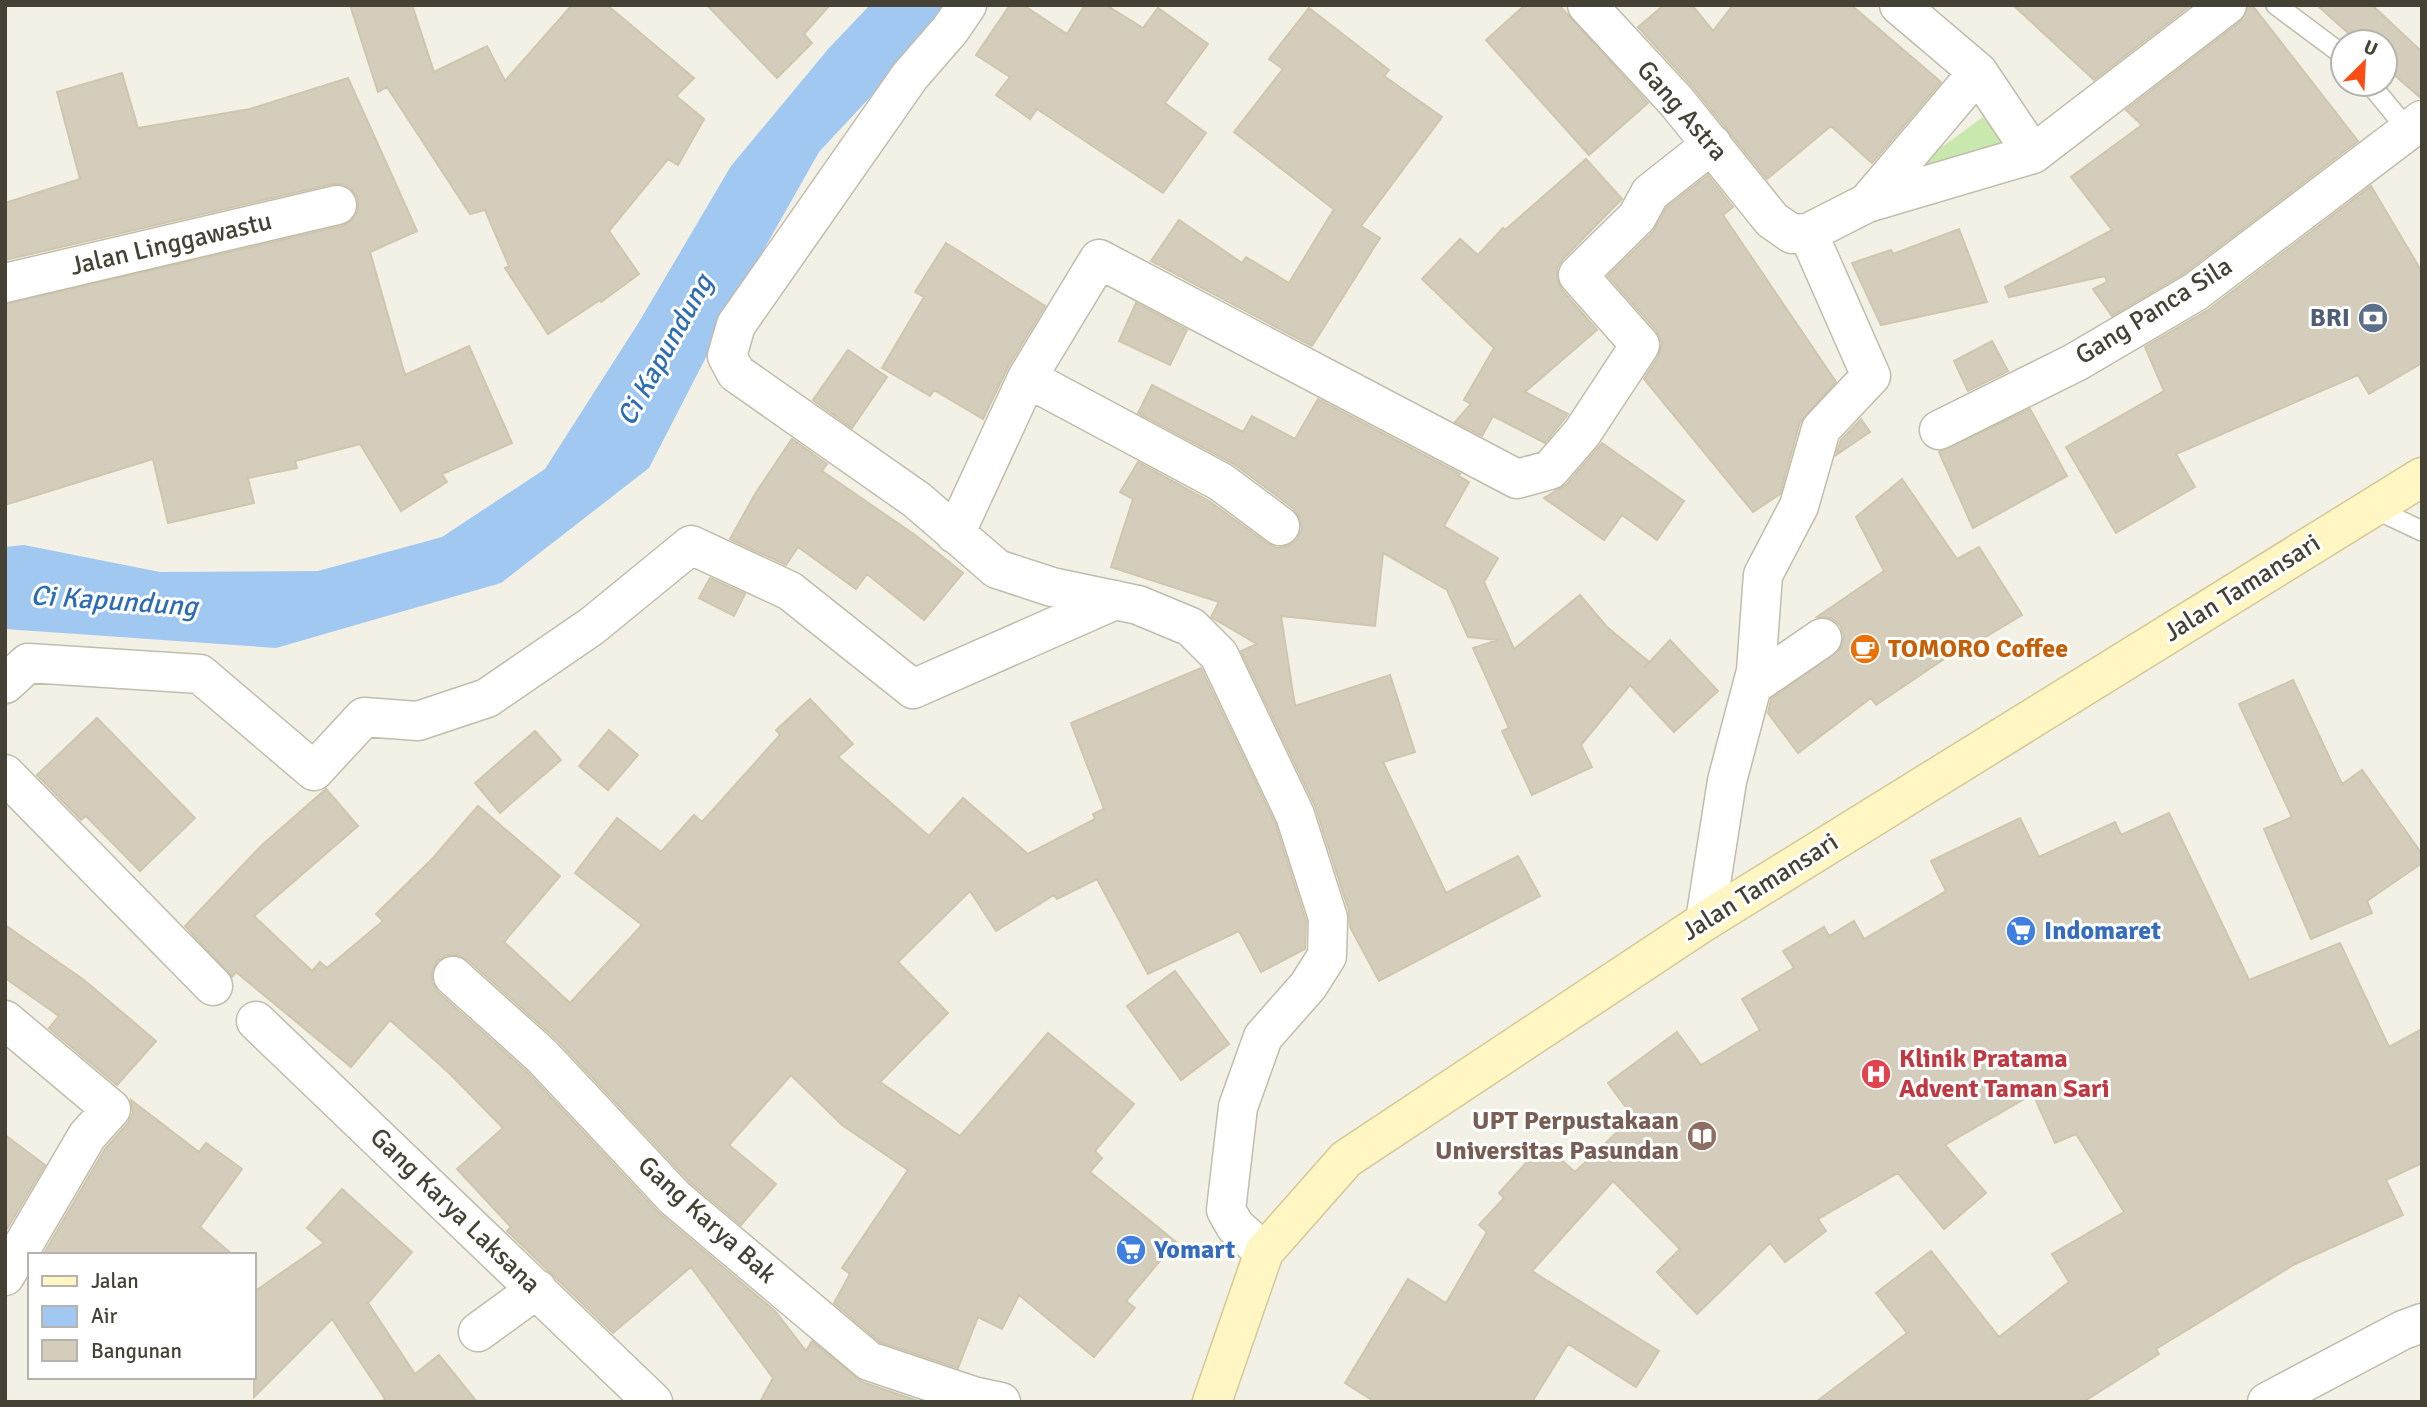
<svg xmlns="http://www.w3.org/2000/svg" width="2427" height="1407" viewBox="0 0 2427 1407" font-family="Signika,sans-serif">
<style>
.green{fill:#c8e8ae}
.water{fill:#a1c8f0}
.building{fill:#d5cdbb;stroke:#cfc6ae;stroke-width:2}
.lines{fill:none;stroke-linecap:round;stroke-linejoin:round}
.lane-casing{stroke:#c1bcab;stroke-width:22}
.street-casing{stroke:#c1bcab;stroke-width:41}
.secondary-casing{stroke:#d3c995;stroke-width:41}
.lane{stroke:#fff;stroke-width:19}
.street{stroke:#fff;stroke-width:38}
.secondary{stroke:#fff6c4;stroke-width:38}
.labels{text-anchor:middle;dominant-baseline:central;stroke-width:6;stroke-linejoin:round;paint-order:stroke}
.street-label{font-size:26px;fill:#464135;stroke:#fff}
.service-label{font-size:26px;font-weight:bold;fill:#4e5e75;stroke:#fff;text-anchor:end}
.food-label{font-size:26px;font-weight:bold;fill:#c56008;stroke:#fff;text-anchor:start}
.shop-label{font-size:26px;font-weight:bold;fill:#366cbe;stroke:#fff;text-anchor:start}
.health-label{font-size:26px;font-weight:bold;fill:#be3a42;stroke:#fff;text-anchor:start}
.education-label{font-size:26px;font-weight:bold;fill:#785e54;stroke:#fff;text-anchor:end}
.water-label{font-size:28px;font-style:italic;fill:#2e6db2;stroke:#fff}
</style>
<rect width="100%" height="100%" fill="#f3f0e6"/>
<path class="green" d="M1983 117 2015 153 1898 179Z"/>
<path class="water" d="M870 5H956L819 152 737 297 649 468 501 583 276 648 5 629V547L24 545 160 572 318 571 442 537 545 469 639 322 731 166 829 48Z"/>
<path class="building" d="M350 5H412L434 72 487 46 505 81 572 5H607L694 78 676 96 704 119 678 165 668 159 609 231 639 274 601 302 600 300 548 334 505 268 509 266 485 210 470 214 387 87 378 92Z
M707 5H830L804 34 812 43 777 78Z
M1010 5H1023L1067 34 1085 5H1106L1143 28 1158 8 1208 44 1165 103 1206 133 1163 193 1037 109 1030 119 996 95 1010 77 976 55Z
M1525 5H1559L1648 103 1589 155 1486 40Z
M1664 5H1692L1713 31 1733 5H1851L1941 82 1872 163 1831 126 1767 179 1692 86 1638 27Z
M2013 5H2191L2094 80Z
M2248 5H2252L2358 141 2183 274 2112 316 2093 289 2107 282 2105 276 2009 297 2005 287 2112 230 2071 177 2142 125 2126 110 2240 22Z
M2317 5H2372L2422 52V99L2385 67V42H2358Z
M1309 8 1389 70 1384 76 1442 117 1361 226 1380 238 1312 346 1151 261 1179 220 1242 263 1246 257 1289 283 1334 209 1336 211 1234 132 1283 69 1269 59Z
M122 73 138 128 250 109 348 78 417 231 370 252 405 375 469 346 512 443 442 474 447 482 401 511 360 444 295 461 297 468 248 478 254 503 168 523 153 459 5 505V304L342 226 352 220 358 211V199L352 190 343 184H332L5 260V203L80 179 57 92Z
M1586 159 1622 199 1563 259 1557 268V279L1562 290 1597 330 1525 392 1568 414 1545 443 1493 416 1482 436 1455 422 1471 404 1464 400 1494 348 1422 279 1460 239 1478 255 1503 228 1505 230Z
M1708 175 1733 207 1723 215 1836 382 1800 422 1780 494 1753 512 1644 379 1658 357 1662 343 1656 330 1608 276 1653 232 1667 207Z
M2371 186 2422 272V363L2369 394 2358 375 2176 454 2195 487 2116 533 2066 447 2164 391 2145 347 2208 310Z
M1959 229 1987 302 1881 325 1852 263 1891 250 1893 254Z
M946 243 1045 306 1008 367 983 419 934 390 930 396 882 368 924 297 915 292Z
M1136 303 1187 330 1170 365 1119 341Z
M1992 341 2008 371 1968 391 1954 361Z
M848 350 887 377 852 428 813 400Z
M1152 385 1243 432 1252 416 1295 439 1318 399 1460 474 1459 476 1469 482 1444 526 1498 558 1484 582 1514 649 1580 595 1607 627 1649 662 1644 668 1670 640 1718 691 1674 732 1630 685 1581 745 1592 767 1532 795 1502 731 1509 728 1473 648 1498 640 1468 637 1447 590 1383 553 1375 626 1281 616 1295 706 1390 675 1415 752 1383 762 1446 893 1518 856 1540 896 1379 981 1350 927 1349 911 1315 806 1241 651 1257 644 1211 617 1219 602 1111 567 1133 499 1120 492 1138 462 1209 501 1268 544 1277 548 1288 546 1297 540 1302 529 1300 518 1293 508 1234 464 1138 413Z
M2030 409 2067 476 1973 528 1939 452Z
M1861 419 1870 432 1836 455 1841 440Z
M792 439 827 464 822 471 915 535 963 573 924 620 867 574 856 589 798 547 786 565 730 539 755 494Z
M1602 443 1684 501 1657 540 1622 515 1604 540 1544 498 1567 484Z
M1902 479 1957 559 1979 547 2022 615 1964 650 1962 647 1876 705 1871 698 1798 753 1768 713 1771 699 1841 648 1844 636 1840 625 1831 618 1817 617 1884 571 1856 517Z
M710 578 745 594 734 616 699 598Z
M1201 668 1275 823 1306 921 1305 949 1261 972 1239 931 1148 974 1097 879 1057 899 1054 895 996 931 970 891 898 962 948 1013 880 1082 960 1136 1048 1033 1134 1104 1095 1151 1102 1158 1090 1172 1176 1242 1126 1301 1135 1308 1094 1357 1019 1295 1002 1329 978 1317 958 1368 880 1342 834 1303 850 1274 842 1268 908 1170 842 1125 791 1075 729 1145 776 1184 741 1225 690 1182 558 1041 468 960 457 955H447L437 961 432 971V982L438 992 527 1072 659 1213 775 1311 806 1351 812 1341 862 1382 921 1402H760L773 1378 691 1267 613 1333 507 1231 511 1227 457 1169 503 1128 448 1072 390 1020 351 1067 236 972 232 977 185 926 261 846 326 789 358 826 254 916 312 971 320 962 327 968 383 921 376 914 433 858 478 806 560 876 504 942 570 1003 642 925 575 873 617 818 661 852 694 815 702 822 780 735 776 730 810 699 853 744 838 757 929 836 963 798 1028 854 1095 819 1093 814 1104 809 1071 723Z
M2293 680 2342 784 2362 770 2422 854V863L2367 901 2372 913 2311 939 2264 829 2292 817 2239 704Z
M97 718 195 818 140 871 86 816 81 820 37 775Z
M609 730 638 755 608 790 579 766Z
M535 731 561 760 500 813 475 783Z
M2169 813 2249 980 2340 943 2389 1047 2422 1029V1163L2386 1180 2403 1215 2295 1264 2156 1349 2159 1354 2083 1402H1816L1907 1333 1876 1293 1931 1251 1999 1337 2069 1282 2052 1254 2124 1212 2076 1134 2055 1143 2033 1094 1945 1145 1986 1193 1944 1229 1898 1173 1818 1219 1826 1231 1785 1262 1770 1243 1697 1314 1657 1272 1680 1249 1613 1181 1532 1271 1659 1351 1636 1387 1568 1344 1532 1402H1375L1345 1383 1408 1279 1446 1303 1487 1232 1479 1225 1504 1198 1499 1193 1543 1144 1575 1172 1633 1117 1608 1083 1677 1032 1701 1065 1760 1030 1742 999 1794 968 1783 951 1824 927 1829 936 1854 921 1864 939 1946 891 1931 861 2020 818 2039 857 2115 822 2121 835Z
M5 925 84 980 156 1041 117 1085 49 1028 59 1016 5 978Z
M1175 971 1229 1044 1181 1080 1127 1006Z
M131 1100 199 1152 206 1143 242 1169 200 1227 233 1255H43L105 1149 128 1123 133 1113Z
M5 1135 45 1165 5 1232Z
M342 1189 412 1252 368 1303 415 1374 439 1355 477 1402H382L385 1399 332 1319 254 1397V1292L324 1243 307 1228Z"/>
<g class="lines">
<g class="lane-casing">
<path id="lane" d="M2276 5 2343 55
M2370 84 2408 130
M2373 508 2422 531"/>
</g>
<g class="street-casing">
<path id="street" d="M967 5 950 30 910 76 736 325 727 356 736 373 917 500 997 569 1052 587 1138 605 1191 627 1219 655 1295 815 1328 918 1327 956 1308 986 1263 1037 1238 1107 1226 1210 1235 1226 1264 1252
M1587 5 1676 101 1772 220 1792 234 1808 233 1867 203 1978 72
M1899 5 1978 72 2033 154
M1867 203 2033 154 2227 5
M5 283 337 205
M1027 378 1221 482 1280 526
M1939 430 2076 362 2195 292 2422 120
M955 534 1027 378 1099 259 1517 479 1550 470 1582 433 1640 345 1578 275 1637 217 1650 193 1712 144
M5 684 28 663 200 674 314 771 364 717 418 721 487 698 592 626 691 545 790 591 913 689 1115 600
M1752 686 1822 638
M5 774 213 986
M1705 921 1727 781 1756 671 1763 575 1799 506 1821 429 1871 376 1808 233
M453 976 542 1056 675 1198 869 1361 973 1396 1001 1402
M5 1020 111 1109 87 1136 5 1276
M256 1021 653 1402
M478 1332 537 1289
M2267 1402 2403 1330 2422 1323"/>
</g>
<g class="secondary-casing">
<path id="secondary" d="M1212 1402 1264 1252 1346 1159 1705 921 2422 477"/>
</g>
<use href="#lane" class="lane"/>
<use href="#street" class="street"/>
<use href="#secondary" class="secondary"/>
</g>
<defs>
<g id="bank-disc" transform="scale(1.575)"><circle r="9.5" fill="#5c6f8a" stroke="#fff"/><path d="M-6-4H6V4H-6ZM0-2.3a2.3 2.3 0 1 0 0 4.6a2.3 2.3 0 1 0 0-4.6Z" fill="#fff"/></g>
<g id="cafe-disc" transform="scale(1.575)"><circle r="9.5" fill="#e8710a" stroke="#fff"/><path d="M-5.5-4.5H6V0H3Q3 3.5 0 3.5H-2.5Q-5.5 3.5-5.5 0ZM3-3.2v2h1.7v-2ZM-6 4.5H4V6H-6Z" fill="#fff"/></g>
<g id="supermarket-disc" transform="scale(1.575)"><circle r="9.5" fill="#3f7fe0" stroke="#fff"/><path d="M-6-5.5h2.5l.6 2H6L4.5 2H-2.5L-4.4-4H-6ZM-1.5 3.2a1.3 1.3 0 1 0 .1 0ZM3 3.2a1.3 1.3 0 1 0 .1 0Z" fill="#fff"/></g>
<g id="hospital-disc" transform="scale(1.575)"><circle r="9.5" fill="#e0444e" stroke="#fff"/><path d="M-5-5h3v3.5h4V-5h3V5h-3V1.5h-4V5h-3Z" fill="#fff"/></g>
<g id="library-disc" transform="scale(1.575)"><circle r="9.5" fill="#8d6e63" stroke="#fff"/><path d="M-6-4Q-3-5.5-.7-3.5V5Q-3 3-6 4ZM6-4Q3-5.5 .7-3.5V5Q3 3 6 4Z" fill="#fff"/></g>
</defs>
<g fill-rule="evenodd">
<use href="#bank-disc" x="2373" y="318"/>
<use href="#cafe-disc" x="1865" y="649"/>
<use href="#supermarket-disc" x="2021" y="931"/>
<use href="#hospital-disc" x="1876" y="1074"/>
<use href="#library-disc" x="1702" y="1136"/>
<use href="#supermarket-disc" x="1131" y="1250"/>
</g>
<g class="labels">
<g class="street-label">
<text transform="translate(1682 111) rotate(49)">Gang Astra</text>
<text transform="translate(171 244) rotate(-13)">Jalan Linggawastu</text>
<text transform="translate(2154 311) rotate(-32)">Gang Panca Sila</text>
<text transform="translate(2242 588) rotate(-32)">Jalan Tamansari</text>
<text transform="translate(1760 887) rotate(-32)">Jalan Tamansari</text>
<text transform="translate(455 1211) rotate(44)">Gang Karya Laksana</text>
<text transform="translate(707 1220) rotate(42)">Gang Karya Bak</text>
</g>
<g class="service-label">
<text x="2350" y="318">BRI</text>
</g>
<g class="food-label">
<text x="1888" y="649">TOMORO Coffee</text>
</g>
<g class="shop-label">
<text x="2044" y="931">Indomaret</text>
<text x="1154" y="1250">Yomart</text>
</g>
<g class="health-label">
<text x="1899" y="1059">Klinik Pratama<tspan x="1899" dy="30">Advent Taman Sari</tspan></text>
</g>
<g class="education-label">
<text x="1679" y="1121">UPT Perpustakaan<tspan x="1679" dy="30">Universitas Pasundan</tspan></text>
</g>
<g class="water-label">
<text transform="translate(665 350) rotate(-61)">Ci Kapundung</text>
<text transform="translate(114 601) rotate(4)">Ci Kapundung</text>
</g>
</g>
<rect width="2427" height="1407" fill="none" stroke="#464135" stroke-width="14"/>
<rect x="28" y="1253" width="228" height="126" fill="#ffffff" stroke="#b5b3ae" stroke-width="2"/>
<rect x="42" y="1276" width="35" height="10" fill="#fff6c4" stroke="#b5b3ae" stroke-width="2"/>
<text x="91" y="1288" font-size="21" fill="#464135">Jalan</text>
<rect x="42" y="1306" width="35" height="21" fill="#a1c8f0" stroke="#b5b3ae" stroke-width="2"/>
<text x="91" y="1323" font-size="21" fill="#464135">Air</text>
<rect x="42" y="1340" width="35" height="21" fill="#d5cdbb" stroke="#b5b3ae" stroke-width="2"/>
<text x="91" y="1358" font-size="21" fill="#464135">Bangunan</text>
<g transform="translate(2364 63) rotate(24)"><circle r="33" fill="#ffffff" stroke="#b5b3ae" stroke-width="2"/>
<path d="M0-5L12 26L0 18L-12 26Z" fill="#fb4e15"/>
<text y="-10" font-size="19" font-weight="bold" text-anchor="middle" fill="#464135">U</text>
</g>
</svg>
